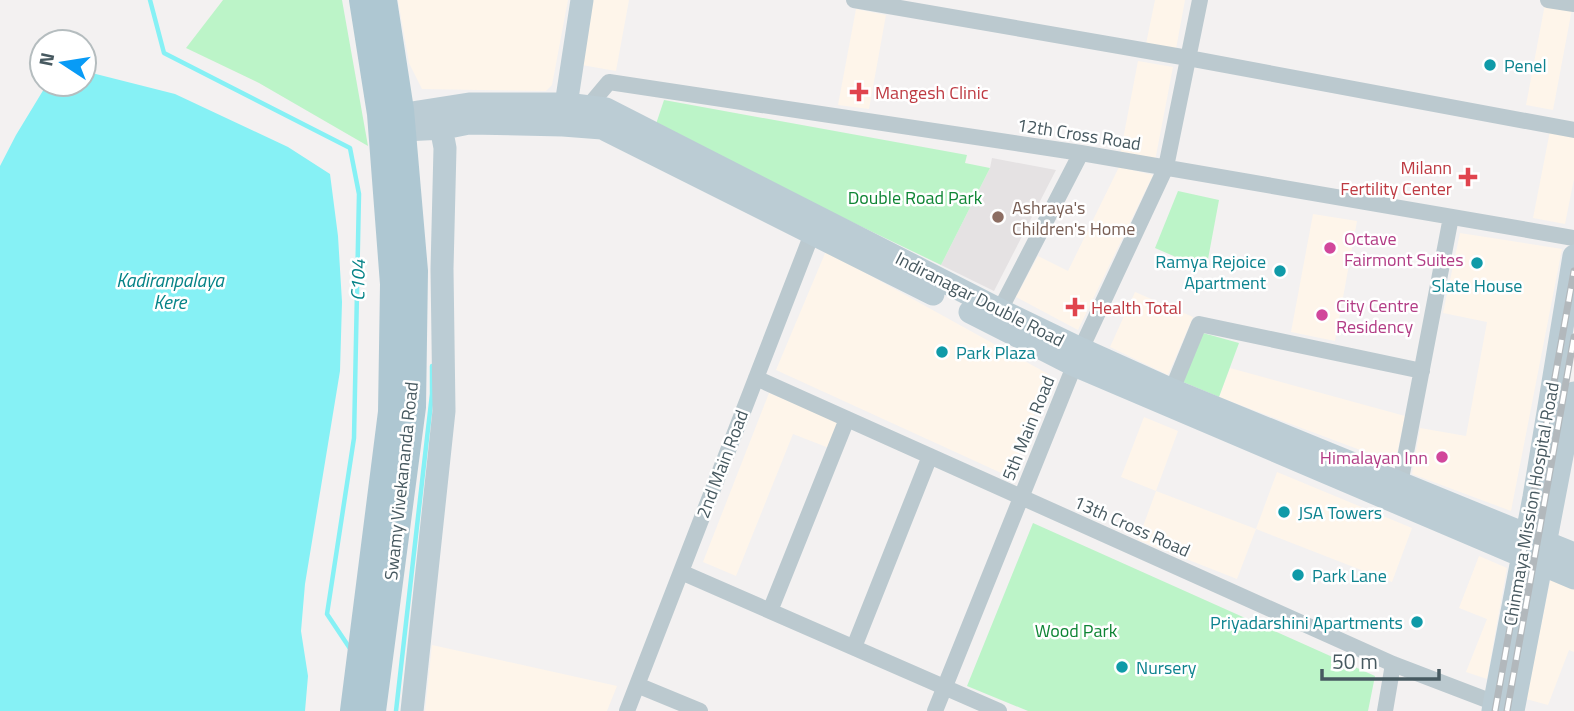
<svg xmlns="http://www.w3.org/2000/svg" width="1574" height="711" viewBox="0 0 1574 711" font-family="'Titillium Web',sans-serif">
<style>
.commercial{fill:#fef5ea}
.education{fill:#e5e2e3}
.green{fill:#bcf4c8}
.water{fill:#86f1f5}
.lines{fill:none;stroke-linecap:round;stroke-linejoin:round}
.stream{stroke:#86f1f5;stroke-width:4.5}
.street{stroke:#bbc9cf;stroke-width:16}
.secondary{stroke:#bbccd4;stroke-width:23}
.primary{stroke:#aec7d2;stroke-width:26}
.rail-casing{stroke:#b2b8bc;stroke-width:7}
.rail{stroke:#fff;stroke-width:4.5;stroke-dasharray:13;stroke-linecap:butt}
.culture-dot{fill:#0f9aa8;stroke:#fff;stroke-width:2.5}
.health-dot{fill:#e0444e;stroke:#fff;stroke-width:2.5}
.education-dot{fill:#8d6e63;stroke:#fff;stroke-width:2.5}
.hotel-dot{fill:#d1479c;stroke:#fff;stroke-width:2.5}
.labels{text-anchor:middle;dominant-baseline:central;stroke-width:5;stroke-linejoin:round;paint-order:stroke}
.culture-label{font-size:18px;fill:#0d838f;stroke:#fff;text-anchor:start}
.health-label{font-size:18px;fill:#be3a42;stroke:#fff;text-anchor:start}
.street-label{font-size:18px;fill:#475960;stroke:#fff}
.park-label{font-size:18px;fill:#0e8534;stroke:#fff}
.education-label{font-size:18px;fill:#785e54;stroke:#fff;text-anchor:start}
.hotel-label{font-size:18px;fill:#b23c85;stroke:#fff;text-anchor:start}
.water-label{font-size:19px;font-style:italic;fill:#058387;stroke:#fff}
</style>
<rect width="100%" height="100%" fill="#f3f1f1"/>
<path class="commercial" d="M398 0H568L552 85 546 91 422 89 409 63Z
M588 0H629L616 71 576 64Z
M1155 0H1185L1176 49 1146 44Z
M1545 4 1572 9 1553 110 1526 105Z
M856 9 886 15 869 109 838 105Z
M1138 61 1173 67 1155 161 1120 155Z
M1550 131 1574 136V179L1565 224 1533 218Z
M1119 167 1153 175 1078 330 1016 297 1038 256 1068 271Z
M1313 214 1357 221 1335 341 1291 332Z
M1460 233 1562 249 1511 511 1412 474 1420 428 1466 436 1487 322 1443 313Z
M826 251 1050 375 1010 477 776 370Z
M1135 292 1193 317 1168 375 1110 347Z
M1230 368 1405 416 1395 463 1219 397Z
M769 393 840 422 829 448 793 434 736 576 703 562Z
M1144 417 1178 431 1156 491 1256 529 1277 472 1412 528 1392 582 1256 529 1237 579 1138 540 1156 491 1121 477Z
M1479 556 1507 568 1487 679 1466 672 1487 619 1459 608Z
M1552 572 1574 582V652L1569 650 1548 705 1526 699Z
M432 645 617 686 607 711H425Z"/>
<path class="education" d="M992 158 1056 170 994 291 941 265 990 168Z"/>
<path class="green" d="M223 0H342L368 146 259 83 186 48Z
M664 100 967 155 965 163 990 168 941 265 655 127Z
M1178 191 1219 200 1206 270 1155 248Z
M1203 333 1239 343 1219 397 1183 382Z
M1033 523 1375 676 1368 711H1028L967 686Z"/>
<path class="water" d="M84 71 175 94 288 147 330 174 338 236 342 302 340 371 305 584 301 631 308 676 305 711H0V166L16 135 47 84H84Z"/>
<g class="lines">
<path class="stream" d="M150 0 164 53 350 148 359 194 354 438 327 614 351 650
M396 711 432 394V366"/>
<path class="street" d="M854 0 1188 58 1574 130
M1548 0 1574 4
M588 107 609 82 1081 153 1574 238
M1000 310 1081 153
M756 378 1393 664 1495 703
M1172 390 1199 324 1422 371
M1400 484 1451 217
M681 572 999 711
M770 611 847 419
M854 647 930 456
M637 685 700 711
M627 711 815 226
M935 711 1081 349 1166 167 1200 0
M1385 711 1393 664"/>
<path class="secondary" d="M386 117 469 104H566L606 109 1000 310 1081 349 1172 390 1574 554
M564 118 582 0
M384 131 444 128 469 123 563 125 602 128 933 294
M970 312 1074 365 1574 578
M412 711 444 411 442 269 445 148 439 116
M1493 711 1534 497 1574 256
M1513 711 1574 393"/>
<path class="primary" d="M353 711 391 412 393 284 380 114 362 0
M373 711 413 407 415 271 401 110 384 0"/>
<g class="rail-casing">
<path id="rail" d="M1495 711 1574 271
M1507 711 1574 337"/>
</g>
<use href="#rail" class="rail"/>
</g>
<g class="culture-dot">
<circle cx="1490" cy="65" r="7"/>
<circle cx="1477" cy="263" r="7"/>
<circle cx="1280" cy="271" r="7"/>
<circle cx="942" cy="352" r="7"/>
<circle cx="1284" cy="512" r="7"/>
<circle cx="1298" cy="575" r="7"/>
<circle cx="1417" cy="622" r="7"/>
<circle cx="1122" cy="667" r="7"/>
</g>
<g class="health-dot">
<path d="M855.5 81.5h7v7h7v7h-7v7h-7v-7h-7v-7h7z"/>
<path d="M1464.5 166.5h7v7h7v7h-7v7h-7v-7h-7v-7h7z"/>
<path d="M1071.5 296.5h7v7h7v7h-7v7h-7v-7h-7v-7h7z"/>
</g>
<circle class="education-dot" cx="998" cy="217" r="7"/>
<g class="hotel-dot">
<circle cx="1330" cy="248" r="7"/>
<circle cx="1322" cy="315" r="7"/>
<circle cx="1442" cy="457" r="7"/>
</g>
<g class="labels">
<g class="culture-label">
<text x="1504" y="65">Penel</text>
<text x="1266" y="261" text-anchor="end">Ramya Rejoice<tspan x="1266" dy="21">Apartment</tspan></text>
<text x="1477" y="285" text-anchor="middle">Slate House</text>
<text x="956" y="352">Park Plaza</text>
<text x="1298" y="512">JSA Towers</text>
<text x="1312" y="575">Park Lane</text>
<text x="1403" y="622" text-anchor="end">Priyadarshini Apartments</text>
<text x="1136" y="667">Nursery</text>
</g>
<g class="health-label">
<text x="875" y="92">Mangesh Clinic</text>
<text x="1452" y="167" text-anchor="end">Milann<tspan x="1452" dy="21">Fertility Center</tspan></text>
<text x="1091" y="307">Health Total</text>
</g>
<g class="street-label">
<text transform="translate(1079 134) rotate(9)">12th Cross Road</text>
<text transform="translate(980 299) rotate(27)">Indiranagar Double Road</text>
<text transform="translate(1028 428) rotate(-68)">5th Main Road</text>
<text transform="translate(722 464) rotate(-69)">2nd Main Road</text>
<text transform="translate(401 481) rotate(-84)">Swamy Vivekananda Road</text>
<text transform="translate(1531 504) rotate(-80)">Chinmaya Mission Hospital Road</text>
<text transform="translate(1132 526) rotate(24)">13th Cross Road</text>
</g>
<g class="park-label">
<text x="915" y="197">Double Road Park</text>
<text x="1076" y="630">Wood Park</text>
</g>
<g class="education-label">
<text x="1012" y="207">Ashraya's<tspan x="1012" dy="21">Children's Home</tspan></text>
</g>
<g class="hotel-label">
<text x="1344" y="238">Octave<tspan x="1344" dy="21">Fairmont Suites</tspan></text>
<text x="1336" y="305">City Centre<tspan x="1336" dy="21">Residency</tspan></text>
<text x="1428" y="457" text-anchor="end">Himalayan Inn</text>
</g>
<g class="water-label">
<text x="170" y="279">Kadiranpalaya<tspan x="170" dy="22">Kere</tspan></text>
<text transform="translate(357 280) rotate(-89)">C104</text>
</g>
</g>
<g transform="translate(63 63) rotate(282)"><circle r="33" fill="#ffffff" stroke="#b5bdbf" stroke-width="2"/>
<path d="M0-5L12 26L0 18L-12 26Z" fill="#089bf6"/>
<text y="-10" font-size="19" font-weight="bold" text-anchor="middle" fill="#475960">N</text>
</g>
<path d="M1322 669v10h117v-10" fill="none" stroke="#475960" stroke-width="3.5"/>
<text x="1332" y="669" font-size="21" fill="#475960" stroke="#ffffff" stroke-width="5" paint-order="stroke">50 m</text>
</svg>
